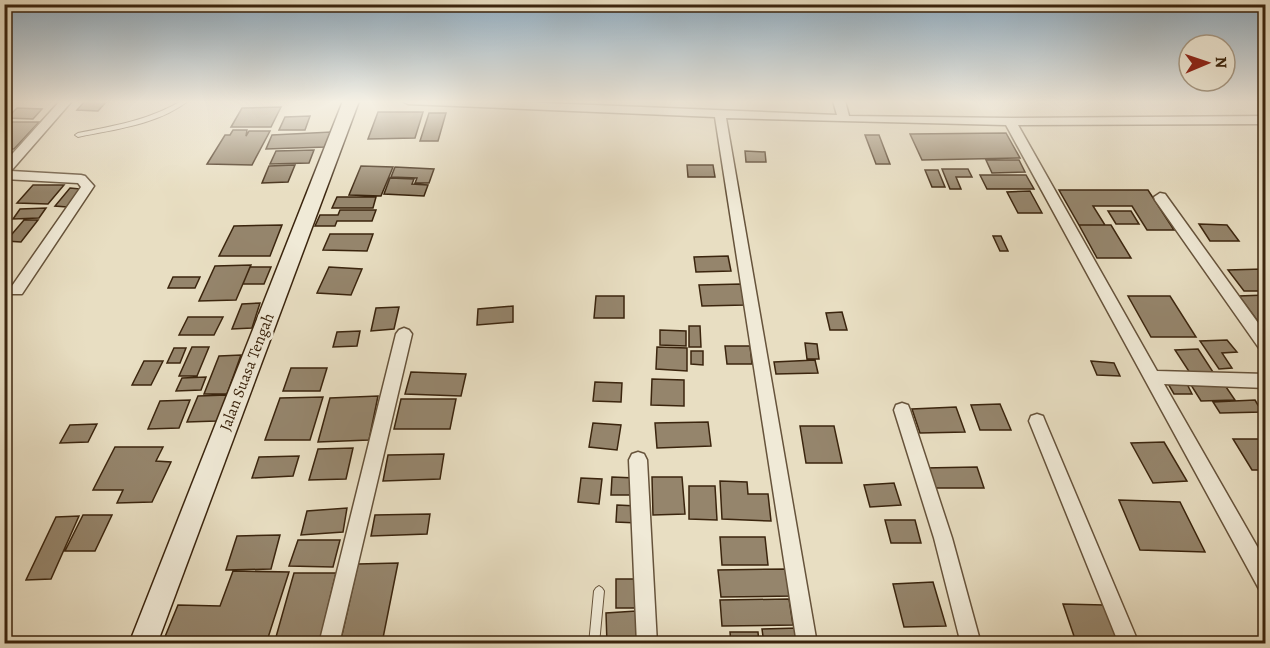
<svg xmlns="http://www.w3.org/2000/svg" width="1270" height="648" viewBox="0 0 1270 648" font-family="Alegreya,serif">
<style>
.building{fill:#95856c;stroke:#3b250e;stroke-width:1.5}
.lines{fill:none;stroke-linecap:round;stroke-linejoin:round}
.lane-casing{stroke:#66533b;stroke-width:2}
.street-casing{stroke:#66533b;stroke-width:3}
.secondary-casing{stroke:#3b250e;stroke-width:3}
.lane{fill:#f0ead7;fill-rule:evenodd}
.street{fill:#f0ead7;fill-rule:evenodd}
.secondary{fill:#f0ead7;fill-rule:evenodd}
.labels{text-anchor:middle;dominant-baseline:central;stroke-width:6;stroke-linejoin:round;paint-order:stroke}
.street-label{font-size:16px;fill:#3b250e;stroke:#f0ead7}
</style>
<rect width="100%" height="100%" fill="#e8dec2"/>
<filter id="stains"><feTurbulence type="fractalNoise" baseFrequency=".00333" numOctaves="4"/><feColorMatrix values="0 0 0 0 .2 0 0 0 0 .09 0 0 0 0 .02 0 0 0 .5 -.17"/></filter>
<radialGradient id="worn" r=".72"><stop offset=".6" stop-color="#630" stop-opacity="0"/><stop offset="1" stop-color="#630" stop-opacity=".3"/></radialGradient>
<path class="building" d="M85 101H107L98 111 77 110Z
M281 107 271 127H231L242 108Z
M17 108 42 109 33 119 7 118Z
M378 112H423L415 138 368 139Z
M429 113H446L438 141H420Z
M310 116 305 130H279L285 117Z
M12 122H39L14 149H4V129Z
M233 130H247L246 136 249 131H270L252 165 207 164 225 135H230Z
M331 132 326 147 266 149 272 135Z
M1006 133 1020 158 922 160 910 134Z
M865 135H879L890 164H876Z
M314 150 309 163 270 164 276 151Z
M745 151 765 152 766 162H746Z
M986 160H1019L1025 172 992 173Z
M295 165 288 182 262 183 269 166Z
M687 165H713L715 177H688Z
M361 166 393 167 381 196 349 195Z
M395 167 434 169 429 183H415L417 178 391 177Z
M942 169H968L972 177H956L961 189H950Z
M925 170H938L945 187H932Z
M980 175H1026L1034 189H987Z
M390 178 414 179 412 184 428 185 424 196 384 194Z
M33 185H64L48 204 17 203Z
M70 188 81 189 67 207 55 206Z
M1059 190H1148L1174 230H1147L1132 206H1093L1105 225H1079Z
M1030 191 1042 213H1018L1007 192Z
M337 197H376L373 208H332Z
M46 208 39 218 13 219 20 209Z
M340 210H376L372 221H337L335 226H315L320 215H338Z
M1108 211H1131L1139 224H1116Z
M24 220H38L21 242 6 241Z
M1199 224 1227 225 1239 241H1210Z
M282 225 270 256H219L234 226Z
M1079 225H1111L1131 258H1097Z
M330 234H373L367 251 323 250Z
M993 236H1001L1008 251H1000Z
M728 256 731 271 696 272 694 257Z
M251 265 236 300 199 301 215 266Z
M250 267H271L264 284H243Z
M329 267 362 269 351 295 317 293Z
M1263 269 1266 291H1244L1228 270Z
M173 277H200L195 288H168Z
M741 284 745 305 702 306 699 285Z
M1266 295V331H1265L1239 296Z
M596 296H624V318H594Z
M1128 296H1170L1196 337H1151Z
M260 303 252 328 232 329 242 304Z
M513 306V322L477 325 478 309Z
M399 307 394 329 371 331 376 308Z
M842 312 847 330H830L826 313Z
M188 317H223L214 335H179Z
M689 326H700L701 347H689Z
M660 330 686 331V346L660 345Z
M360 331 357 346 333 347 337 332Z
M1227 340 1237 352 1222 353 1232 368 1219 369 1200 341Z
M805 343 817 344 819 359H807Z
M725 346H750L752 364H727Z
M192 347H209L197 376H179Z
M657 347 687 348V371L656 369Z
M174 348H186L180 363H167Z
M1198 349 1213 372 1190 373 1175 350Z
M691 351H703V365L691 364Z
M241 355 227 394H204L219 356Z
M815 360 818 373 776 374 774 362Z
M144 361H163L151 385H132Z
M1091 361 1114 363 1120 376 1097 375Z
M291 368H327L320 391H283Z
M411 372 466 374 461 396 405 394Z
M206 377 201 390 176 391 182 378Z
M652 379 684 380V406L651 405Z
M595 382 622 383 621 402 593 401Z
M1167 382H1186L1192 394H1174Z
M1224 384 1235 400 1201 401 1191 385Z
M227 395 217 421 187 422 198 396Z
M378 396 369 440 318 442 330 398Z
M323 397 310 440H265L280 398Z
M401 399H456L450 429H394Z
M190 400 179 428 148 429 160 401Z
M1255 400 1262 412 1220 413 1213 402Z
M1000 404 1011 430H980L971 405Z
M956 407 965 432 920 433 912 409Z
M708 422 711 446 657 448 655 423Z
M593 423 621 425 617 450 589 447Z
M97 424 88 442 60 443 70 425Z
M800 426H834L842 463H806Z
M1233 439H1265L1266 470H1252Z
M1164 442 1187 481 1153 483 1131 443Z
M115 447H163L156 461 171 462 152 502 117 503 123 490H93Z
M353 448 346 479 309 480 318 449Z
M444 454 440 479 383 481 388 455Z
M299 456 293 476 252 478 259 457Z
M977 467 984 488H930L924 468Z
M612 477 635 478V495H611Z
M652 477H682L685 514 653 515Z
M581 478 602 479 599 504 578 502Z
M720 481 747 482 748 494H768L771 521 722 519Z
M894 483 901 505 870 507 864 485Z
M689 486H715L717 520 689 519Z
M1119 500 1180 502 1205 552 1140 550Z
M617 505 637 506V523L616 522Z
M347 508 343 532 301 535 307 511Z
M430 514 427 534 371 536 375 515Z
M83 515H112L95 551H65Z
M79 516 51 579 26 580 56 517Z
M885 520H915L921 543H891Z
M280 535 271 569 226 570 237 536Z
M720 537H765L768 565H722Z
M298 540H340L333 567 289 566Z
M398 563 383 638 341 639 358 564Z
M788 569 792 596 721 597 718 570Z
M233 571 289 572 266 644H162L178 605 220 606Z
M294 573H336L319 644H274Z
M616 579H640V608H616Z
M933 582 946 626 904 627 893 584Z
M789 599 793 625 722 626 720 600Z
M1063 604 1104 605 1117 640 1075 639Z
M636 611 638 644H607L606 613Z
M798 628 801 644H764L762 629Z
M730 632H758L759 644H731Z
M883 637H926L927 644H885Z"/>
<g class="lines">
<g class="lane-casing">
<path id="lane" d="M181 101H188C157 125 115 129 78 137L75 135 78 133C114 126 149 120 181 101Z
M599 586 602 588 604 591 599 644H589L594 591 596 588Z"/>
</g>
<g class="street-casing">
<path id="street" d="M60 101H72L11 171 81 175 85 176 94 186 22 294H12L10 290 12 286 81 187 78 183 4 179V163Z
M402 101H493L837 115 833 101H845L849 116 1010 118 1266 116V124L1018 125 1157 371 1266 374V388L1164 384 1266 562V591L1259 589 1006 125 726 118 817 644H797L715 117 408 104Z
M1160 193 1165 194 1266 334V353L1261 351 1155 200 1154 197Z
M404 328 409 330 412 334 339 644H319L396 334 399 330Z
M902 403 908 405 910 410 952 538 981 644H961L934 538 894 410 896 405Z
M1037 414 1043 416 1045 421 1139 644H1119L1029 421 1031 416Z
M638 452 644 454 647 460 657 644H637L629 460 632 454Z"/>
</g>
<g class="secondary-casing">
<path id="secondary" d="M343 101H359L157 644H129Z"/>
</g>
<use href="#lane" class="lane"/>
<use href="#street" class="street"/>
<use href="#secondary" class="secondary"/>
</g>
<linearGradient id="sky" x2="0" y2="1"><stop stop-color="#90acc0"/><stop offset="0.53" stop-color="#f5f0e4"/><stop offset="1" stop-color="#f5f0e4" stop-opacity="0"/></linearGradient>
<rect width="1270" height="192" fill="url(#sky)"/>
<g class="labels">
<g class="street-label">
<text transform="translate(247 372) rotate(-69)">Jalan Suasa Tengah</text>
</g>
</g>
<rect width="1270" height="648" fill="none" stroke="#e8dec2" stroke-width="24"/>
<rect x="6" y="6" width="1258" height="636" fill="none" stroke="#3b250e" stroke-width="3"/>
<rect x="12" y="12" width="1246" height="624" fill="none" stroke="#3b250e" stroke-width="1.5"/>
<g transform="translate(1207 63) rotate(88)"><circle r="28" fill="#f0ead7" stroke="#a89b87" stroke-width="1.5"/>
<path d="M0-4.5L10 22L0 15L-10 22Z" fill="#8f2418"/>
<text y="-9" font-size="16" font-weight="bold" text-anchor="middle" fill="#3b250e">N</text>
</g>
<rect width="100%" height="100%" filter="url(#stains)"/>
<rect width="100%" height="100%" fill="url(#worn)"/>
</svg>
